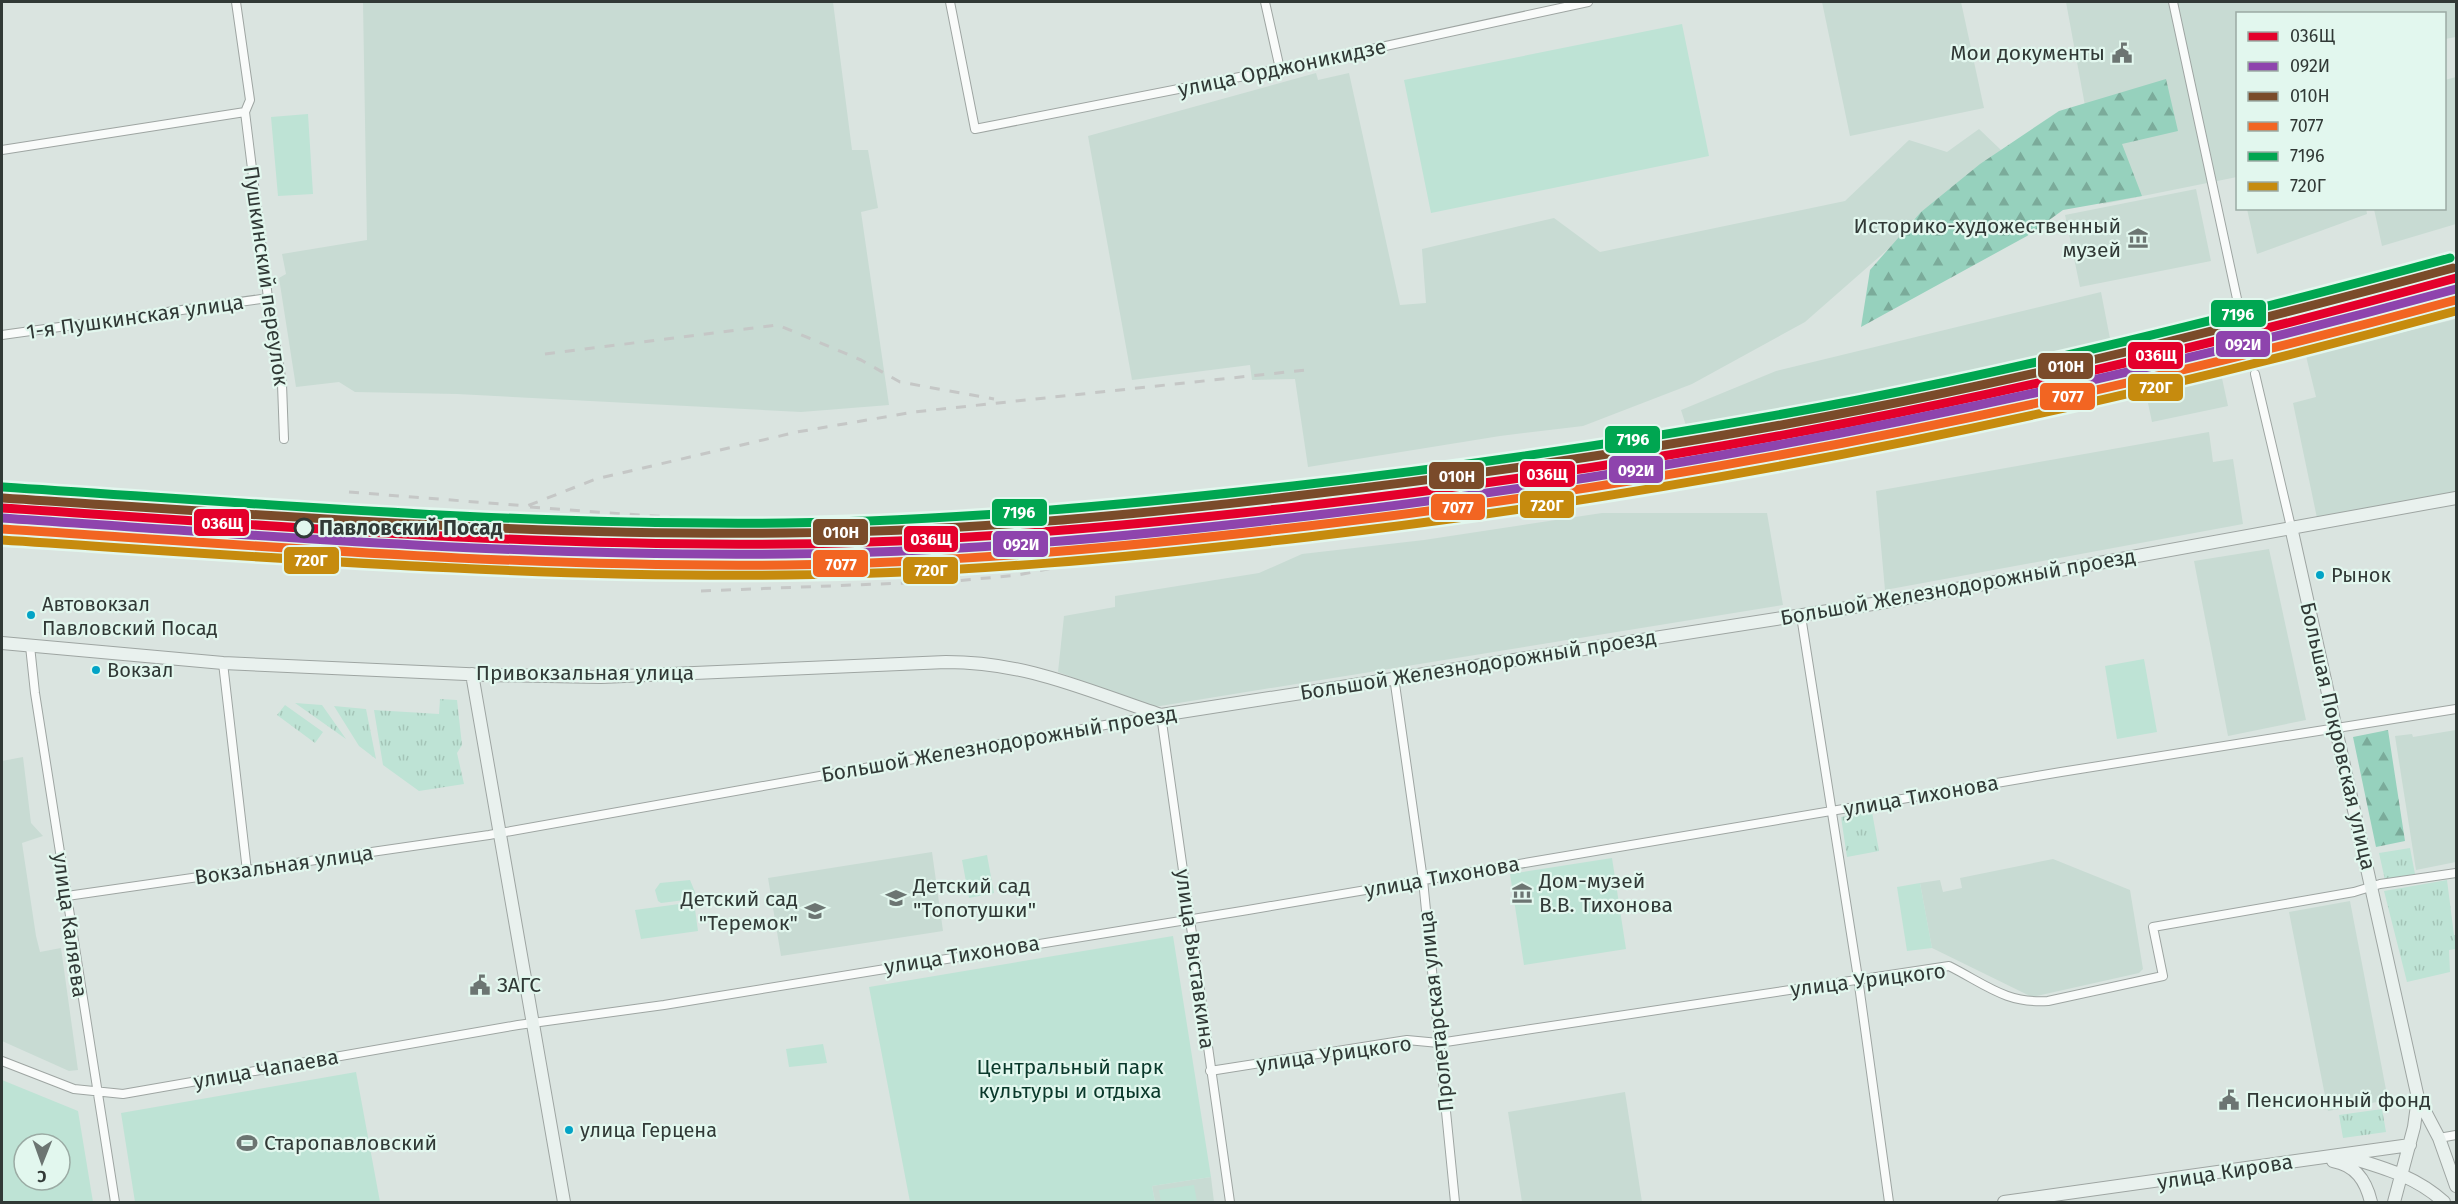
<svg xmlns="http://www.w3.org/2000/svg" width="2458" height="1204" viewBox="0 0 2458 1204" font-family="'Fira Sans',sans-serif">
<style>
.built{fill:#c8dbd3}
.grass{fill:url(#grass-tufts)}
.forest{fill:url(#forest-firs)}
.green{fill:#bee3d5;fill-rule:evenodd}
.lines{fill:none;stroke-linecap:round;stroke-linejoin:round}
.street-casing{stroke:#9ea5a2;stroke-width:10}
.secondary-casing{stroke:#9ea5a2;stroke-width:14}
.street{stroke:#f9fbfa;stroke-width:8}
.secondary{stroke:#e9f1ee;stroke-width:12}
.rail{stroke:#c5c7c6;stroke-width:3;stroke-dasharray:10 10;stroke-linecap:butt}
.rail-1-casing{stroke:#e2f7ee;stroke-width:14}
.rail-2-casing{stroke:#e2f7ee;stroke-width:14}
.rail-3-casing{stroke:#e2f7ee;stroke-width:14}
.rail-4-casing{stroke:#e2f7ee;stroke-width:14}
.rail-5-casing{stroke:#e2f7ee;stroke-width:14}
.rail-6-casing{stroke:#e2f7ee;stroke-width:14}
.rail-1{stroke:#e4002b;stroke-width:9}
.rail-2{stroke:#8e44ad;stroke-width:9}
.rail-3{stroke:#7a4b2a;stroke-width:9}
.rail-4{stroke:#f26522;stroke-width:9}
.rail-5{stroke:#00a651;stroke-width:9}
.rail-6{stroke:#c68b0e;stroke-width:9}
.stop-dot{fill:#e2f7ee;stroke:#313936;stroke-width:3}
.bus-dot{fill:#02a3c6;stroke:#e2f7ee;stroke-width:2}
.labels{text-anchor:middle;dominant-baseline:central;stroke-width:4.5;stroke-linejoin:round;paint-order:stroke}
.bus-label{font-size:20px;fill:#313936;stroke:#e2f7ee;text-anchor:start}
.poi-label{font-size:21px;fill:#313936;stroke:#e2f7ee;text-anchor:start}
.street-label{font-size:21px;fill:#313936;stroke:#e2f7ee}
.stop-label{font-size:21px;font-weight:bold;fill:#313936;stroke:#e2f7ee;text-anchor:start}
.park-label{font-size:21px;fill:#09382a;stroke:#e2f7ee}
.line-badge{stroke:#e2f7ee;stroke-width:2}
.badge-label{font-size:16px;text-anchor:middle;font-weight:bold;fill:#fff}
</style>
<defs>
<pattern id="grass-tufts" width="24" height="20" patternUnits="userSpaceOnUse" patternTransform="scale(1.5)"><rect width="24" height="20" fill="#bee3d5"/><path d="M3 7l-1-3M5 7V3M7 7l1-3M15 17l-1-3M17 17v-4M19 17l1-3" fill="none" stroke="#a4c4b7"/></pattern>
<pattern id="forest-firs" width="22" height="20" patternUnits="userSpaceOnUse" patternTransform="scale(1.5)"><rect width="22" height="20" fill="#96d1bd"/><path d="M5 1l3.5 6h-7zM16 11l3.5 6h-7z" fill="#7bab9a"/></pattern>
</defs>
<rect width="100%" height="100%" fill="#dae4e0"/>
<path class="built" d="M363 2H833L852 150H868L878 208 861 212 889 405 801 412 457 394 355 392 339 382 296 387 279 278 286 274 282 254 367 240Z
M1822 2H1961L1984 108 1850 136Z
M2066 2H2456V37L2445 39 2444 14H2238L2237 177 2103 204Z
M1316 73 1318 80 1349 73 1400 305 1426 303 1422 249 1554 218 1600 252 1845 201 1909 140 1947 152 1979 129 2001 150 1805 322 1692 384 1583 426 1500 436 1308 467 1295 379 1252 380 1250 365 1132 380 1088 136Z
M2456 77V224L2382 246 2374 209 2444 208 2445 80Z
M2196 189 2211 261 2080 287 2065 215Z
M2366 208 2367 214 2257 254 2247 209Z
M2101 292 2112 349 1855 407 1690 438 1681 410 1776 371Z
M2456 319V494L2317 518 2293 403 2316 397 2306 356Z
M2220 369 2228 406 2152 422 2144 384Z
M2209 432 2213 462 2233 459 2243 524 1885 590 1876 491Z
M1602 513H1767L1783 605 1154 707 1058 672 1064 616 1115 607V596L1259 573 1302 554 1424 540Z
M2269 549 2306 720 2228 736 2194 561Z
M2456 730V862L2416 870 2395 736 2412 734 2413 737Z
M23 757 31 823 43 836 22 843 36 936 40 952 61 948 78 1070 69 1071 2 1041V761Z
M932 852 943 931 781 956 768 878Z
M2053 859 2130 890 2143 969 2139 973 2032 997 1932 948 1920 883 1940 880 1943 892 1962 888 1960 878Z
M2350 901 2388 1100 2328 1111 2289 912Z
M1625 1092 1642 1202H1522L1508 1112Z
M1211 1177 1214 1202H1155L1152 1186Z"/>
<path class="grass" d="M440 699 457 700 462 745 457 753 464 784 419 791 383 765 374 710 439 714Z
M295 703 322 705 346 739Z
M285 705 323 732 315 743 277 715Z
M334 706 366 709 376 759 359 746Z
M1872 812 1879 851 1847 857 1841 817Z
M2410 848 2415 874 2385 880 2379 853Z
M2447 880 2454 935H2456V949L2449 950 2450 972 2407 982 2384 891Z
M2382 1109 2386 1132 2343 1138 2339 1115Z"/>
<path class="forest" d="M2166 79 2178 131 2122 144 2142 196 2063 210 2027 236 1861 327 1870 270 1921 212 1980 164 2059 111Z
M2388 730 2405 841 2376 847 2353 737Z"/>
<path class="green" d="M1682 24 1709 156 1431 213 1404 80Z
M308 114 313 194 278 196 271 117Z
M2144 659 2157 732 2117 739 2105 666Z
M987 855 994 893 969 898 962 860Z
M1612 858 1626 949 1524 965 1510 874Z
M690 880 695 892 693 899 661 903 658 901 655 890 660 883Z
M1920 883 1932 948 1907 951 1897 887Z
M694 902 698 931 641 939 635 910Z
M1173 936 1211 1177 1152 1186 1155 1202H910L869 987Z
M823 1044 827 1063 789 1067 786 1049Z
M356 1072 380 1202H135L121 1113Z
M2 1080 78 1111 93 1202H2ZM24 1144H60V1180H24Z
M1194 1185 1197 1202H1161L1159 1190Z"/>
<g class="lines">
<g class="street-casing">
<path id="street" d="M236 2 250 100 245 112 268 298 282 384 284 439
M950 2 975 129 1280 69 1588 2
M1265 2 1280 69
M2173 2 2239 308
M2 150 245 112
M2 335 268 298
M2255 374 2291 527
M1801 616 1858 978 1889 1202
M30 646 35 693 115 1202
M223 663 247 871
M1394 677 1423 880 1455 1202
M67 896 489 835 1161 715 1230 1202
M2 1061 74 1089 123 1094 518 1025 664 1005 1248 910 2061 772 2456 709
M1210 1071 1407 1040 1439 1043 1949 966C1985 984 2006 1004 2048 1001L2163 976 2153 927 2354 892 2380 884 2456 873
M2439 1138 2456 1135"/>
</g>
<g class="secondary-casing">
<path id="secondary" d="M2291 527 2418 1098 2439 1138 2456 1186
M2 643 223 663 488 675 601 677 946 662C1027 662 1085 690 1161 715L1879 603 2456 498
M472 674 564 1202
M2345 1156C2383 1168 2414 1175 2444 1202
M2333 1161C2356 1165 2366 1181 2371 1202
M2004 1202 2410 1145
M2394 1202 2414 1127 2418 1098"/>
</g>
<use href="#street" class="street"/>
<use href="#secondary" class="secondary"/>
<path class="rail" d="M545 354 778 325 861 360 900 382 994 399
M349 492 527 506 596 479 797 432 914 412 1306 370
M530 507C637 515 744 524 852 521 944 518 1036 510 1128 509
M1119 509 1309 487
M2 534H75
M701 591 956 581 1018 575 1112 556"/>
<g class="rail-1-casing">
<path id="rail-1" d="M2 508C263 525 524 547 786 544 956 542 1127 526 1296 507 1486 485 1675 457 1862 420 2062 381 2260 332 2456 278"/>
</g>
<g class="rail-2-casing">
<path id="rail-2" d="M2 518C263 536 524 557 786 554 960 553 1135 536 1308 516 1699 471 2078 392 2456 289"/>
</g>
<g class="rail-3-casing">
<path id="rail-3" d="M3 498C263 515 524 536 786 533 955 532 1126 516 1295 496 1484 474 1673 447 1860 410 2060 371 2257 321 2453 268"/>
</g>
<g class="rail-4-casing">
<path id="rail-4" d="M2 529C263 546 524 568 786 565 960 563 1135 546 1308 526 1698 481 2078 403 2456 300"/>
</g>
<g class="rail-5-casing">
<path id="rail-5" d="M3 487C264 504 524 526 785 523 954 521 1126 505 1293 486 1483 464 1671 436 1858 400 2058 361 2255 311 2450 258"/>
</g>
<g class="rail-6-casing">
<path id="rail-6" d="M2 540C263 557 524 578 786 575 960 574 1135 557 1308 537 1698 492 2078 414 2456 311"/>
</g>
<use href="#rail-1" class="rail-1"/>
<use href="#rail-2" class="rail-2"/>
<use href="#rail-3" class="rail-3"/>
<use href="#rail-4" class="rail-4"/>
<use href="#rail-5" class="rail-5"/>
<use href="#rail-6" class="rail-6"/>
</g>
<defs>
<g id="civic-bare" transform="scale(1.62)"><path d="M-.6-6.5H3V-4.5H.6V-3L4-1V1h2V6H-6V1h2V-1L-.6-3ZM-1.2 2.5V6h2.4V2.5Z" fill="#6c7572" stroke="#e2f7ee" stroke-width="2.5" paint-order="stroke"/></g>
<g id="museum-bare" transform="scale(1.62)"><path d="M0-6L6-3V-2H-6V-3ZM-5-1h2V3h-2ZM-1-1h2V3h-2ZM3-1h2V3H3ZM-6 4H6V6H-6Z" fill="#6c7572" stroke="#e2f7ee" stroke-width="2.5" paint-order="stroke"/></g>
<g id="school-bare" transform="scale(1.62)"><path d="M0-5L7-2L0 1L-7-2ZM-4 1L0 2.5L4 1V4Q0 6-4 4Z" fill="#6c7572" stroke="#e2f7ee" stroke-width="2.5" paint-order="stroke"/></g>
<g id="stadium-bare" transform="scale(1.62)"><path d="M0-5a6.5 5 0 1 0 0 10a6.5 5 0 1 0 0-10ZM-3.5-1.8h7v3.6h-7Z" fill="#6c7572" stroke="#e2f7ee" stroke-width="2.5" paint-order="stroke"/></g>
</defs>
<g fill-rule="evenodd">
<use href="#civic-bare" x="2122" y="53"/>
<use href="#museum-bare" x="2138" y="238"/>
<use href="#museum-bare" x="1522" y="893"/>
<use href="#school-bare" x="896" y="898"/>
<use href="#school-bare" x="815" y="911"/>
<use href="#civic-bare" x="480" y="985"/>
<use href="#civic-bare" x="2229" y="1100"/>
<use href="#stadium-bare" x="247" y="1143"/>
</g>
<circle class="stop-dot" cx="304" cy="528" r="9"/>
<g class="bus-dot">
<circle cx="2320" cy="575" r="5"/>
<circle cx="31" cy="615" r="5"/>
<circle cx="96" cy="670" r="5"/>
<circle cx="569" cy="1130" r="5"/>
</g>
<g class="labels">
<g class="bus-label">
<text x="2331" y="575">Рынок</text>
<text x="42" y="604">Автовокзал<tspan x="42" dy="24">Павловский Посад</tspan></text>
<text x="107" y="670">Вокзал</text>
<text x="580" y="1130">улица Герцена</text>
</g>
<g class="poi-label">
<text x="2105" y="53" text-anchor="end">Мои документы</text>
<text x="2121" y="226" text-anchor="end">Историко-художественный<tspan x="2121" dy="24">музей</tspan></text>
<text x="1539" y="881">Дом-музей<tspan x="1539" dy="24">В.В. Тихонова</tspan></text>
<text x="913" y="886">Детский сад<tspan x="913" dy="24">"Топотушки"</tspan></text>
<text x="798" y="899" text-anchor="end">Детский сад<tspan x="798" dy="24">"Теремок"</tspan></text>
<text x="497" y="985">ЗАГС</text>
<text x="2246" y="1100">Пенсионный фонд</text>
<text x="264" y="1143">Старопавловский</text>
</g>
<g class="street-label">
<text transform="translate(1282 68) rotate(-12)">улица Орджоникидзе</text>
<text transform="translate(266 276) rotate(82)">Пушкинский переулок</text>
<text transform="translate(135 317) rotate(-8)">1-я Пушкинская улица</text>
<text transform="translate(1958 587) rotate(-10)">Большой Железнодорожный проезд</text>
<text transform="translate(1478 665) rotate(-9)">Большой Железнодорожный проезд</text>
<text x="585" y="673">Привокзальная улица</text>
<text transform="translate(2338 736) rotate(77)">Большая Покровская улица</text>
<text transform="translate(999 744) rotate(-10)">Большой Железнодорожный проезд</text>
<text transform="translate(1921 796) rotate(-10)">улица Тихонова</text>
<text transform="translate(284 865) rotate(-8)">Вокзальная улица</text>
<text transform="translate(1442 877) rotate(-10)">улица Тихонова</text>
<text transform="translate(70 925) rotate(82)">улица Каляева</text>
<text transform="translate(962 955) rotate(-9)">улица Тихонова</text>
<text transform="translate(1195 959) rotate(82)">улица Выставкина</text>
<text transform="translate(1868 980) rotate(-7)">улица Урицкого</text>
<text transform="translate(1436 1011) rotate(-96)">Пролетарская улица</text>
<text transform="translate(1334 1054) rotate(-8)">улица Урицкого</text>
<text transform="translate(266 1069) rotate(-10)">улица Чапаева</text>
<text transform="translate(2225 1172) rotate(-9)">улица Кирова</text>
</g>
<g class="stop-label">
<text x="319" y="528">Павловский Посад</text>
</g>
<g class="park-label">
<text x="1070" y="1067">Центральный парк<tspan x="1070" dy="24">культуры и отдыха</tspan></text>
</g>
</g>
<g class="line-badge">
<rect x="2210" y="299" width="57" height="29" rx="6" fill="#00a651"/>
<rect x="2215" y="330" width="56" height="28" rx="6" fill="#8e44ad"/>
<rect x="2127" y="341" width="57" height="29" rx="6" fill="#e4002b"/>
<rect x="2037" y="352" width="57" height="28" rx="6" fill="#7a4b2a"/>
<rect x="2127" y="373" width="57" height="29" rx="6" fill="#c68b0e"/>
<rect x="2039" y="382" width="57" height="29" rx="6" fill="#f26522"/>
<rect x="1604" y="425" width="57" height="29" rx="6" fill="#00a651"/>
<rect x="1608" y="455" width="56" height="29" rx="6" fill="#8e44ad"/>
<rect x="1519" y="460" width="57" height="28" rx="6" fill="#e4002b"/>
<rect x="1428" y="461" width="57" height="29" rx="6" fill="#7a4b2a"/>
<rect x="1519" y="490" width="56" height="29" rx="6" fill="#c68b0e"/>
<rect x="1430" y="493" width="56" height="28" rx="6" fill="#f26522"/>
<rect x="991" y="498" width="57" height="29" rx="6" fill="#00a651"/>
<rect x="193" y="508" width="57" height="29" rx="6" fill="#e4002b"/>
<rect x="812" y="518" width="57" height="28" rx="6" fill="#7a4b2a"/>
<rect x="903" y="525" width="56" height="28" rx="6" fill="#e4002b"/>
<rect x="992" y="530" width="57" height="28" rx="6" fill="#8e44ad"/>
<rect x="283" y="546" width="57" height="29" rx="6" fill="#c68b0e"/>
<rect x="812" y="549" width="57" height="29" rx="6" fill="#f26522"/>
<rect x="902" y="556" width="57" height="29" rx="6" fill="#c68b0e"/>
</g>
<g class="badge-label">
<text x="2238" y="320">7196</text>
<text x="2243" y="350">092И</text>
<text x="2156" y="361">036Щ</text>
<text x="2066" y="372">010Н</text>
<text x="2156" y="393">720Г</text>
<text x="2068" y="402">7077</text>
<text x="1633" y="445">7196</text>
<text x="1636" y="476">092И</text>
<text x="1547" y="480">036Щ</text>
<text x="1457" y="482">010Н</text>
<text x="1547" y="511">720Г</text>
<text x="1458" y="513">7077</text>
<text x="1019" y="518">7196</text>
<text x="222" y="529">036Щ</text>
<text x="841" y="538">010Н</text>
<text x="931" y="545">036Щ</text>
<text x="1021" y="550">092И</text>
<text x="311" y="566">720Г</text>
<text x="841" y="570">7077</text>
<text x="931" y="576">720Г</text>
</g>
<rect width="2458" height="1204" fill="none" stroke="#313936" stroke-width="6"/>
<rect x="2236" y="12" width="210" height="198" fill="#e2f7ee" stroke="#9baba4" stroke-width="1.5"/>
<rect x="2248" y="32" width="30" height="9" fill="#e4002b" stroke="#9baba4" stroke-width="1.5"/>
<text x="2290" y="42" font-size="18" fill="#313936">036Щ</text>
<rect x="2248" y="62" width="30" height="9" fill="#8e44ad" stroke="#9baba4" stroke-width="1.5"/>
<text x="2290" y="72" font-size="18" fill="#313936">092И</text>
<rect x="2248" y="92" width="30" height="9" fill="#7a4b2a" stroke="#9baba4" stroke-width="1.5"/>
<text x="2290" y="102" font-size="18" fill="#313936">010Н</text>
<rect x="2248" y="122" width="30" height="9" fill="#f26522" stroke="#9baba4" stroke-width="1.5"/>
<text x="2290" y="132" font-size="18" fill="#313936">7077</text>
<rect x="2248" y="152" width="30" height="9" fill="#00a651" stroke="#9baba4" stroke-width="1.5"/>
<text x="2290" y="162" font-size="18" fill="#313936">7196</text>
<rect x="2248" y="182" width="30" height="9" fill="#c68b0e" stroke="#9baba4" stroke-width="1.5"/>
<text x="2290" y="192" font-size="18" fill="#313936">720Г</text>
<g transform="translate(42 1162) rotate(181)"><circle r="28" fill="#e2f7ee" stroke="#9baba4" stroke-width="1.5"/>
<path d="M0-4.5L10 22L0 15L-10 22Z" fill="#6c7572"/>
<text y="-9" font-size="16" font-weight="bold" text-anchor="middle" fill="#313936">С</text>
</g>
</svg>
